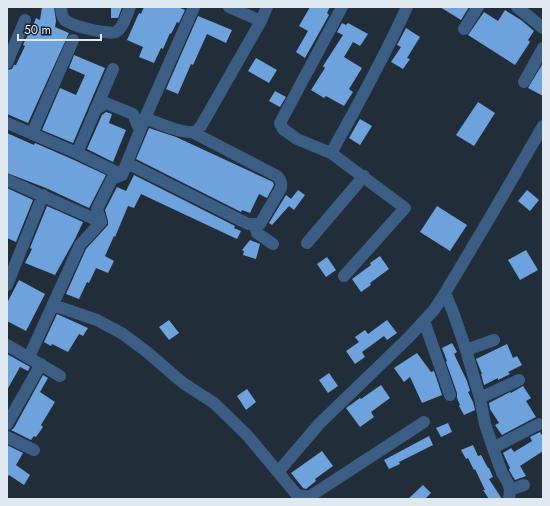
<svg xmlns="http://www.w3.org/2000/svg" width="550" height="506" viewBox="0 0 550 506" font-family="Jost,sans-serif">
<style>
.building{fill:#6da2dd}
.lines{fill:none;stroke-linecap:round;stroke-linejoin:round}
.minor{stroke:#3c5e85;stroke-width:12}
</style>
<rect width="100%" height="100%" fill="#222d3a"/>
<path class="building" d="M42 7H54L56 21 55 27 69 33 28 123 7 114V70L12 69 14 65H16L25 46 23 45 29 32 30 33 36 18 40 20Z
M111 7H122L118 18H111Z
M144 7H178L185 10 179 23 177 22 171 34 170 33 163 49 161 48 154 63 139 57 143 47 127 40 139 13 141 14Z
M310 7H330L327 13 329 15 305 58 296 52 308 31 299 26Z
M440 7H469L461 20Z
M505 10 521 20 534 31 528 40 530 42 515 65 468 35 484 12 498 21Z
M198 16 232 30 226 43 207 34 193 65 191 64 178 94 166 89Z
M342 23 346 25 348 23 368 34 360 46 353 42 344 57 362 68 349 89 353 92 344 106 326 96 324 98 311 90 325 68 323 66 343 35 337 32Z
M406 28 420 37 407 58 410 59 403 69 391 62 401 47 397 45Z
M74 55 105 68 73 143 42 130 60 88 76 95 85 75 69 68Z
M256 58 277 70 269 83 248 71Z
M543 63V96L528 88Z
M275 91 286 97 280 107 269 101Z
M478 102 495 113 474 146 456 135Z
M106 112 112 114 109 123 126 130 113 162 87 149 102 115Z
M360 119 372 126 360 145 349 138Z
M149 128 176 137 273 182 274 185 267 198 259 194 250 213 242 210 241 212 136 159Z
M7 133 34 145 35 143 74 160 106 175 89 208 46 188 7 173Z
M134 175 235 226 234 228 241 231 237 239 141 194 134 208 128 206 115 237 114 236 105 256 114 261 108 273 96 268 89 283 87 282 79 299 66 294 86 249 108 225V221L105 210 117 187 126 191Z
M7 188 33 200 16 242 7 238Z
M298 190 305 195 294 210 289 206 272 225 269 223 286 195 291 199Z
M527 190 539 200 530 211 518 201Z
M47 206 83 222 75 239 55 275 25 263 32 249 30 248Z
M437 206 467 225 450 251 420 232Z
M250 240 260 244 256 259 243 255 244 251 242 250Z
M526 250 538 270 520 280 508 260Z
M380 256 389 269 370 283 371 285 361 292 352 279 371 265 370 263Z
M327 257 336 270 326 277 317 264Z
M19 280 45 294 26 331 7 321V303Z
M57 314 88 328 83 336 79 334 68 352 52 344 51 346 44 342Z
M169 320 179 333 169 340 159 327Z
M387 320 397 333 387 340 384 336 362 352 365 357 355 364 346 351 359 342 355 337 365 330 368 334Z
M452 343 457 352 454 354 467 381 470 391 468 392 473 402 475 410 464 415 459 406 460 405 457 398V393L446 362 447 361 442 348Z
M507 344 513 358 517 356 522 365 508 372 510 374 498 380V378L484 385 481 374H482L476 359Z
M417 353 431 372 434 371 442 395 422 403 410 377 404 382 394 368Z
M7 354 30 367 28 371 20 367 7 390Z
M329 373 338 386 328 393 319 380Z
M43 375 48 378 40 392 55 402 41 425 43 427 36 437 34 436 31 440 11 430 14 428Z
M381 385 390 398 371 412 374 417 360 427 346 408 360 398 361 399Z
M523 386 531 398 526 401 536 417 502 435 495 425 499 423 490 409 489 403 510 392 511 393Z
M247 389 256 402 246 410 237 396Z
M448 423 452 432 441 437 436 428Z
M540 432 543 437V451L520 466 526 476 515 480 509 470 510 468 503 453 511 448 514 452 532 441 530 437Z
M429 436 433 445 399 462 400 464 389 469 384 460Z
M7 445 23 453 16 465 30 475 24 485 9 475 7 478Z
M473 445 478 456 481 455 488 468H489L493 477 489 479 502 499H489L483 490H485L475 469 474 470 468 458 466 459 461 450Z
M322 451 333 466 315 479 316 481 306 489 303 488 291 473Z
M423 485 431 493 425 499H408Z"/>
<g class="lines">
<path class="minor" d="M61 7C61 11 62 16 64 19 70 26 109 35 116 32 123 28 127 14 130 7
M229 7 261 21
M342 7 280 123 283 129 297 139 331 153 405 208 344 276
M517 7 543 28
M464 29 478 7
M7 63 25 20
M524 82 543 48
M95 110 106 103 133 114 140 131
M145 118 194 7
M7 123 77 153 122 175
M32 134 73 40
M77 153 113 69
M331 153C358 105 384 57 407 7
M127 163 248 224H260L281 188C282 183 281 180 277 176L192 132
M7 180 101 222
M255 225 257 233 273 244
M307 243 364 176
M7 285 43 195
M445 293 453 312 466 350 480 398 485 424 493 448 502 473 508 483 510 490 509 499
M53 305 97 320 123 334 147 352 183 383 214 403 247 435 297 495 309 497 311 499
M424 321 450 395
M7 345 60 376
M466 350 494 340
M29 357 80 245 101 222 97 209 112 179 122 175 145 118C156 122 186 136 197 131 197 130 200 127 201 126L261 21 267 7
M480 398 519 380
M7 424 41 364
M7 437 34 450
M493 448 539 424
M278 472 319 424 408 338 434 310 445 293 492 214 543 126
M510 490 524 485
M309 497 424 422"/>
</g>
<rect width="550" height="506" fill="none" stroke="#e0e8f0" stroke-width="16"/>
<path d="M18 34v6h83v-6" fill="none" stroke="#e0e8f0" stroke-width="2"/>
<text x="24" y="34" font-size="12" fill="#e0e8f0" stroke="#182330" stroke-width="3" paint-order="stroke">50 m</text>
</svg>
